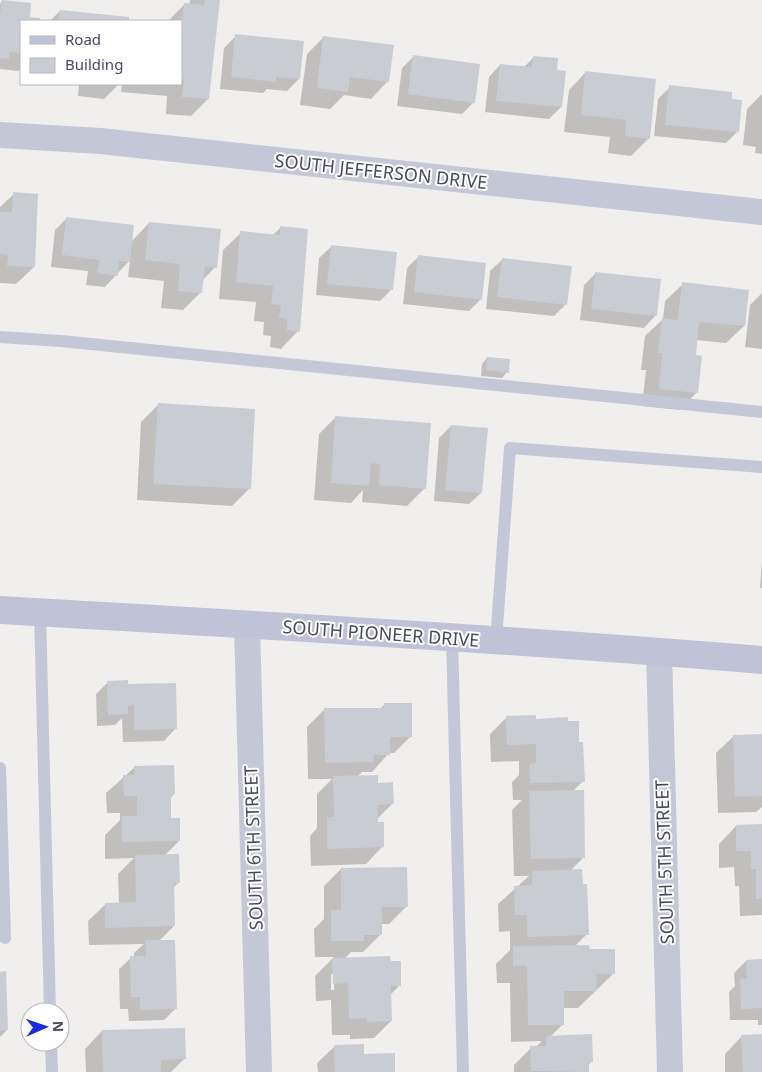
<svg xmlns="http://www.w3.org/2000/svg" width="762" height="1072" viewBox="0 0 762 1072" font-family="'Noto Sans',sans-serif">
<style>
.shadow{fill:#0003;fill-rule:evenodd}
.building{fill:#caccd4}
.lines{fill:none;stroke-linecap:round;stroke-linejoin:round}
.lane{stroke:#c4c7d5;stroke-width:12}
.street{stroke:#c4c7d5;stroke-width:26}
.secondary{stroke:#c0c3d7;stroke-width:28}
.labels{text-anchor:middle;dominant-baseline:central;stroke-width:4;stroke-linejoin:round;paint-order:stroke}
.street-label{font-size:18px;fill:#464a5b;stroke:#fff}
</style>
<rect width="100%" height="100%" fill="#f0efee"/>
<path class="shadow" d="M190 0H218L208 99 191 116 166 114 167 96 121 92 122 84H181V21H168L184 5H189Z
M2 1 29 18 39 19V21H21V68L18 71 0 69V4Z
M60 11 128 18 127 21H50Z
M236 36 299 79 287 91 267 89 263 93 220 89 224 48Z
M324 37 388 81 371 99 344 95 330 109 300 105 307 54Z
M414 56 474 102 462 114 397 106 402 68Z
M534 57 556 71 561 107 549 119 485 112 489 77 500 65 523 68Z
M586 72 648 139 631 156 608 153 610 137 564 132 569 90Z
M78 84H119L104 99 78 96 79 84Z
M670 87 737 132 726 143 654 136 658 99Z
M762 94V154L755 153 756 147 743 145 747 109Z
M14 194 34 267 16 284 0 283V207Z
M67 218 131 242 149 223 215 267 202 281 200 293 183 310 161 308 164 281 128 277 130 260 105 287 86 285 88 271 51 267 55 230Z
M281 227 298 331 281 349 270 347 271 336 263 335 264 322 254 321 256 302 219 299 223 250 241 233 272 236Z
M331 247 392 289 380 301 316 295 319 258Z
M419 256 481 299 469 311 403 304 407 268Z
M502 260 566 304 554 316 486 309 490 271Z
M596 273 660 280 655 316 644 328 580 320 584 285Z
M683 284 747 291 744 326 726 343 696 340 694 357 697 392 680 410 642 406 646 370H641L645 336 663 319 665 301Z
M762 293V349L745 347 750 305Z
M487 358 507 372 502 378 481 376 482 364Z
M158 405 250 488 232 506 137 500 141 422Z
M336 417 425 488 407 506 362 502 363 490 351 503 314 500 319 434Z
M451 426 481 493 469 504 434 501 439 438Z
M762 560V588H760Z
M108 682 127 685 175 729 164 741 123 742 122 718 115 725 97 726 96 694Z
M385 704 411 736 394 753H389L372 772H362L358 776 377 784 392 804 377 819 383 846 366 864 311 866 310 836 317 828V794L332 779H308L307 727 324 710 380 709Z
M507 717 567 723 578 743 583 781 573 791 584 857 571 870 587 934 575 946 588 950 614 973 578 1008H562L563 1024 550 1037 591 1062 588 1066V1072H514V1065L531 1048 536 1047 542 1041 511 1042 510 983H497L496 964 510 950V931L499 932 498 904 529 876H514L512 810 522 800H513L512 782 519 775V761L491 762 490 734Z
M762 735V807L756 812 718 813 716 753 734 736Z
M135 767 174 794 170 798V819L179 841 164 856 179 882 173 888 174 926 159 941 176 1008 164 1020 129 1021 128 1009H120L119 969 131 958 134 957V953L144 944 89 945 88 921 106 904 119 903 118 874 134 858 105 859V835L120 820V813H107L106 793Z
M736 826H762V915L740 916 739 886H735L734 867 719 868V844Z
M341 869 406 907 389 924H381V934L363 952H351L344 959 400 985 390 995 391 1021 374 1038 350 1039V1035H332L331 1000 316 1001 315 976 334 957H315L314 929 324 919V886ZM331 974H334V990H331Z
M762 960V1025H758V1020H730L729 992 735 986 734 973 746 961Z
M0 973 7 1030 0 1037Z
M102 1031 184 1059 171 1072H86L85 1049Z
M762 1035V1072H725V1054L742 1036Z
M335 1046 363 1055 394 1072H318L317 1063Z"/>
<path class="building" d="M2 0 31 3 30 17 40 18V21H21V53L9 52V59L0 58V14Z
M205 0H220L209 99 182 97 184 79H181V28L184 3 204 5Z
M60 10 129 17V21H58Z
M235 34 304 41 300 79 276 77V82L231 77Z
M323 36 394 45 389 82 350 77 348 92 317 88Z
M413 55 480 64 475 103 408 94Z
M533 56 558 58 557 70 566 71 562 107 496 101 500 64 532 67Z
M585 71 656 79 650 139 625 136 626 120 581 115Z
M669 85 732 92V99L742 100 739 132 665 125Z
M13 192 38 194 35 267 7 266 8 255 0 254V212H12Z
M66 217 134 225 130 262 119 261 118 276 97 273 99 260 62 255Z
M149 222 221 229 217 268 205 267 202 293 178 291 180 264 145 260Z
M280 226 308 229 300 332 287 330V319L279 318 281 305 271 304 273 286 236 282 240 231 280 235Z
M331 245 397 252 393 290 327 284Z
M418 255 486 263 482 300 414 292Z
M502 258 572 266 567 305 497 297Z
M595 272 661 279 657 316 591 309Z
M682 282 749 290 745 326 699 322 696 355 702 356 698 393 659 389 662 353H658L662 318 678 320Z
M487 357 510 359 509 373 486 370Z
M158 403 255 409 251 489 153 484Z
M335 416 431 423 426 489 379 485 380 464 371 463 369 486 331 483Z
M451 425 488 428 482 493 445 490Z
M128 680V684L176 683 177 729 134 730V705L128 706V714L108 715 107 681Z
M384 703H412V737H390V755H374V762L325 763 324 708H384Z
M536 715V719L568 717V721H579V742H583L585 782 530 783 529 764 536 763V744L507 745 506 716Z
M762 734V796L735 797 733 735Z
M174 765 175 794 171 795V818H180V841L122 842V816H137V796H124L123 775H134V766Z
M378 775V783L393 782 394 804 378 805V822H384V847L327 849V817H334L333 776Z
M584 790 585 858 531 859 529 791Z
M762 824V899H756V869H751V851H736V825Z
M179 854 180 883H174L175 926 105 928V903L136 902 135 855Z
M407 867 408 907H382V935H364V941H331V910H341V868Z
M582 869 583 884H587L589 935 527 937V915H515L514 886 532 885V871Z
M145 940H175L177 1009 140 1010V997H131L130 956H146Z
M589 945 590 949H615V974H596L597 991H564V1025H528L527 966H513V946Z
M390 956 391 961H401V986H391L392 1021 367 1022V1018L349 1019 348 983 333 984 332 958Z
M762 959V1008L741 1009 740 979H747L746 960Z
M6 971 8 1030 0 1031V972Z
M185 1028 186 1059 161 1060V1072H103L102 1030Z
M592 1034 593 1062 589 1063V1072L531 1071 530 1046H546V1036Z
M762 1034V1072H743L741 1035Z
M364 1044V1054L395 1053V1072H335L334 1045Z"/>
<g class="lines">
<path class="lane" d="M0 337 61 341 762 412
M40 613 50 1012
M452 638 463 1072
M496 641 510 448 762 467
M0 768 5 938
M51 1042 52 1072"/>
<path class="street" d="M0 135 100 141 762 212
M247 625 259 1072
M659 651 670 1072"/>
<path class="secondary" d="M0 610C254 625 508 639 762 660"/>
</g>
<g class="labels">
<g class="street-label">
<text transform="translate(381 171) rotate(6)">SOUTH JEFFERSON DRIVE</text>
<text transform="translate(381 633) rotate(4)">SOUTH PIONEER DRIVE</text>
<text transform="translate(253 848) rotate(-92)">SOUTH 6TH STREET</text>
<text transform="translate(664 862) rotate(-92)">SOUTH 5TH STREET</text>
</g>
</g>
<rect x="20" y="20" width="162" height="65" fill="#ffffff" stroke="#b5b7bd"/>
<rect x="30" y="36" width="25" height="8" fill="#c0c3d7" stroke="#b5b7bd"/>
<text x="65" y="45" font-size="15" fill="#464a5b">Road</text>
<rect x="30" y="58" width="25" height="15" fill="#caccd4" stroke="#b5b7bd"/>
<text x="65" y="70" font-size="15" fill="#464a5b">Building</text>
<g transform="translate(45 1027) rotate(88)"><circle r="24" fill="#ffffff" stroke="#b5b7bd"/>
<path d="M0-4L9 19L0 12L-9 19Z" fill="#192adf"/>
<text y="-8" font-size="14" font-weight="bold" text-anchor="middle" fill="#464a5b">N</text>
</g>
</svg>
